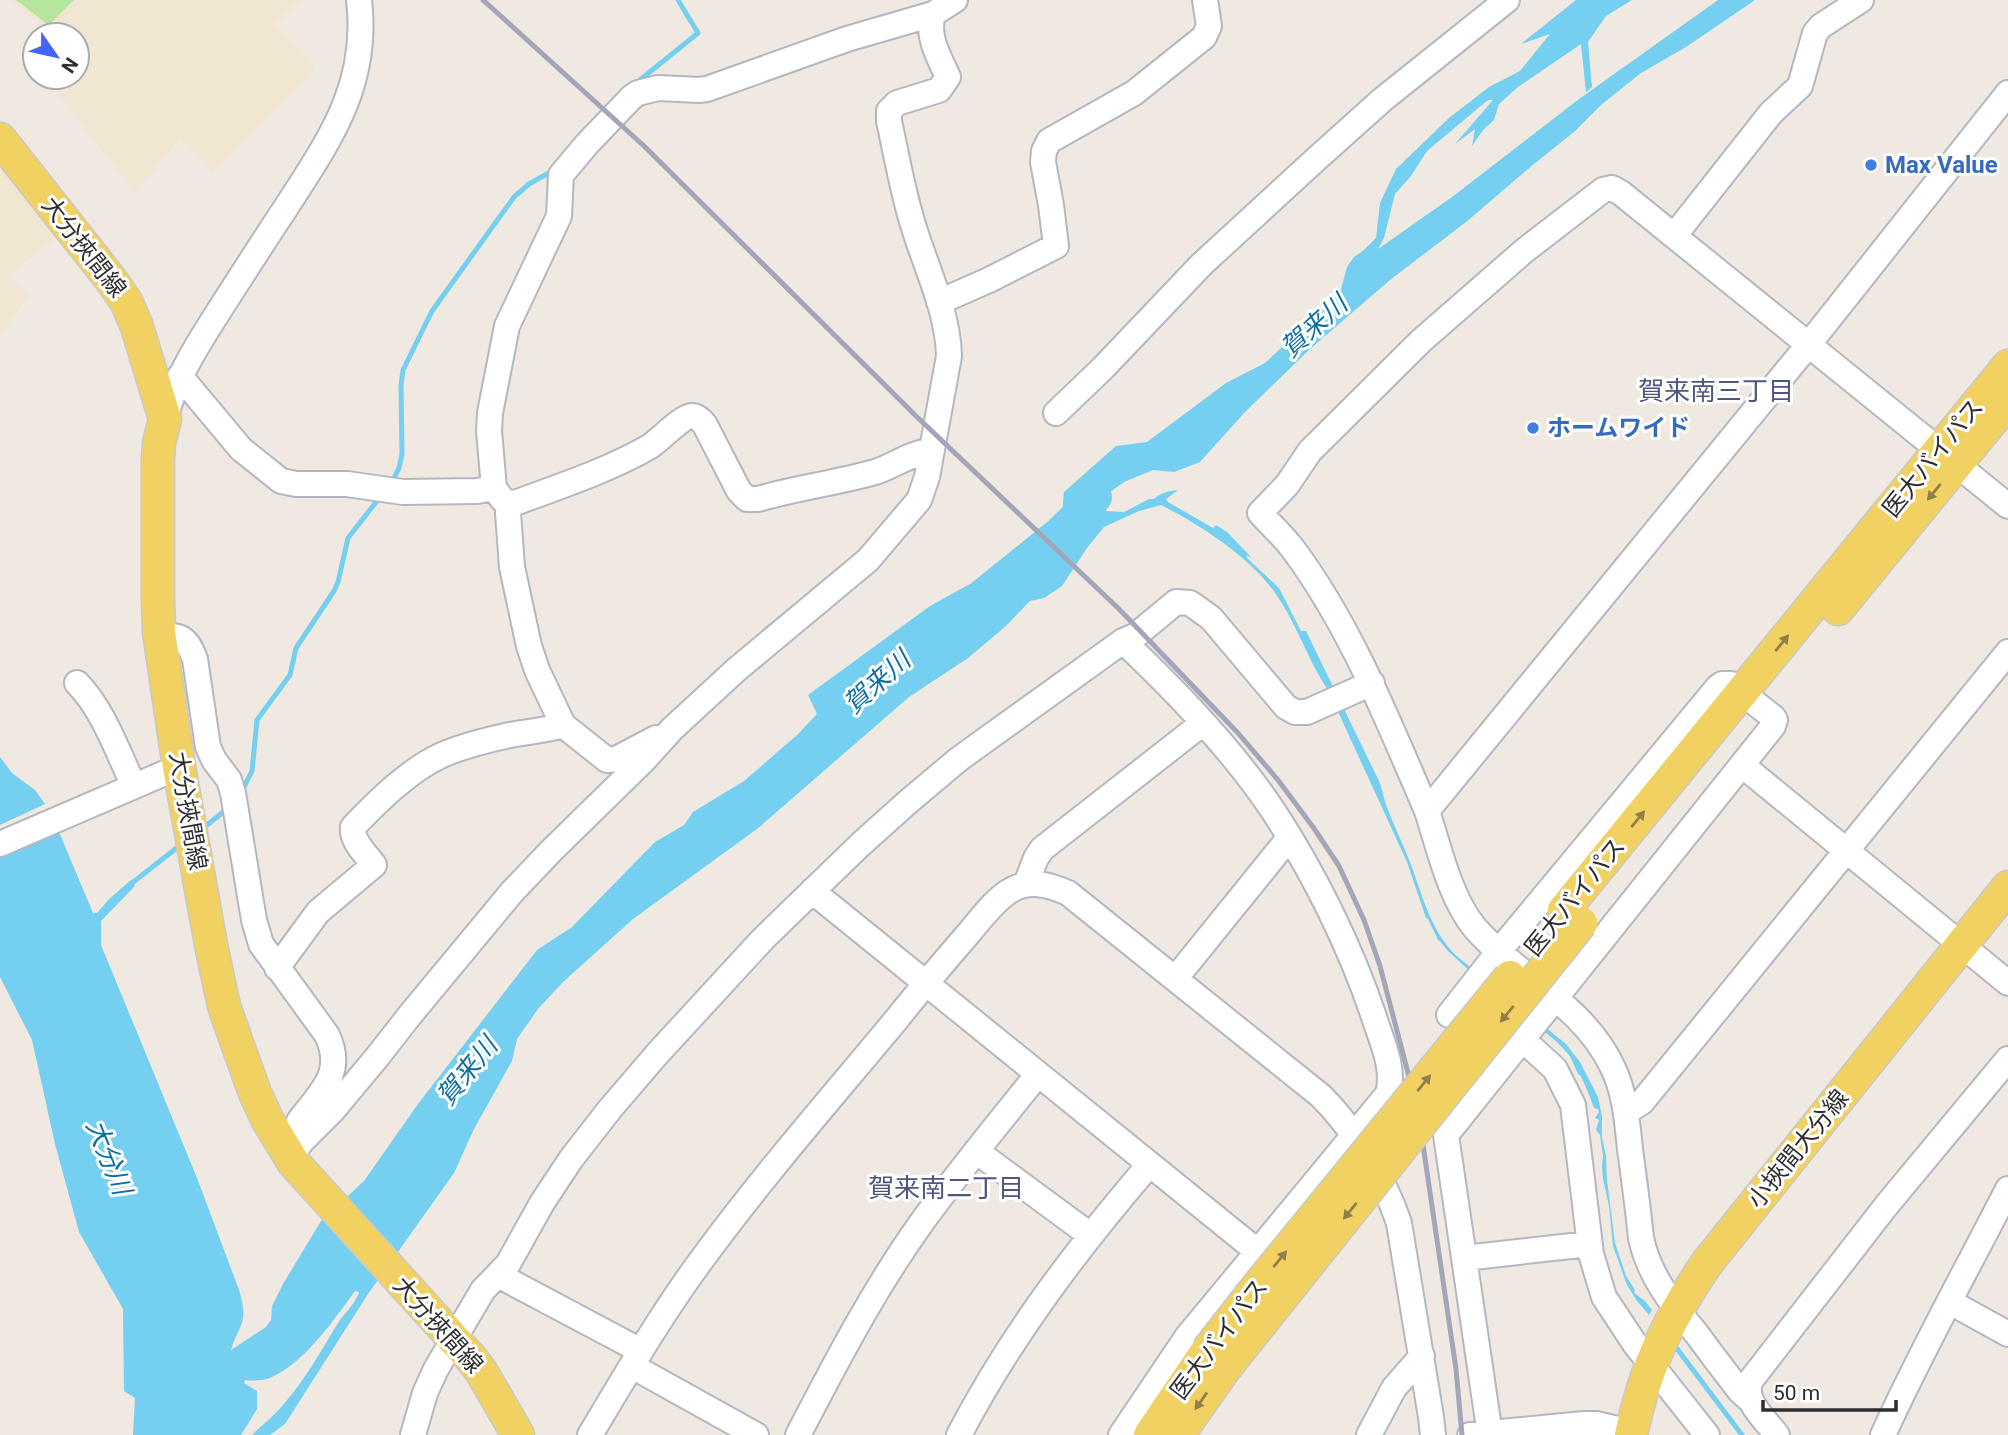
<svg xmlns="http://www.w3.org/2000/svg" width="2008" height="1435" viewBox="0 0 2008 1435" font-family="Roboto,'Noto Sans JP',sans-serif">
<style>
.education{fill:#f0e6d1}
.green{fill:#b6e59e}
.water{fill:#75cff0}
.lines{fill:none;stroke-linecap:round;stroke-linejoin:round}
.stream{stroke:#75cff0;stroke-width:5}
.river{stroke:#75cff0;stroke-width:32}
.minor-casing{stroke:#b4b7c1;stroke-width:28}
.major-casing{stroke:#c9c9c9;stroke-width:35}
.minor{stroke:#fff;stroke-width:24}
.major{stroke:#f2d163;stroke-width:32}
.rail{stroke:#a3a6b8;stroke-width:5}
.major-bridge-casing{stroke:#c9c9c9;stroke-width:35;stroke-linecap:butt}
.major-bridge{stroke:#f2d163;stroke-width:32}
.oneway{fill:#908048}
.shop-dot{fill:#3f7fe0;stroke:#fff;stroke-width:2.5}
.labels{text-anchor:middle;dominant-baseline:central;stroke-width:6;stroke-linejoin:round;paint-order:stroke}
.shop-label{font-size:24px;font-weight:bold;fill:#366cbe;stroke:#fff;text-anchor:start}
.street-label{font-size:24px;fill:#2e2e2e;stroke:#fff}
.water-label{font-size:26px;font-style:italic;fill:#0d6fa3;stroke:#fff}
.neighbourhood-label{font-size:26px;fill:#4d5680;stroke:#fff}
</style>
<rect width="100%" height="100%" fill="#efe9e1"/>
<path class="education" d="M11 0H300L276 24 316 69 213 173 180 139 135 193 54 89 66 77H77V67L85 59 77 52V35H55Z
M0 155 61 233 9 275 29 295 0 335Z"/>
<path class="green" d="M16 0H74L50 24H47Z"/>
<path class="water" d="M1576 0H1632L1606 16 1588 42 1592 87 1586 92 1581 44 1518 87 1499 104 1494 120 1483 130 1472 146 1475 129 1455 144 1493 100H1488L1427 151 1411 176 1395 194 1384 238 1378 249 1452 197 1579 99 1718 0H1755L1686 47 1641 73 1601 105 1574 132 1534 164 1466 222 1390 280 1310 349 1245 412 1200 462 1174 472 1153 470 1124 482 1106 495 1105 504 1106 511 1124 512 1149 499H1154C1160 493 1168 491 1178 490L1166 499 1168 502 1213 528 1216 525 1227 532 1252 558 1247 555V558L1279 588 1301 631H1306L1379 781C1382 788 1383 795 1385 802 1392 822 1402 842 1410 862 1423 897 1431 933 1459 958L1566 1044 1580 1062 1598 1097 1602 1116V1138L1606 1156 1607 1180 1615 1243 1626 1276 1635 1290 1634 1293 1645 1301 1652 1310 1649 1315 1637 1301 1627 1285 1613 1246 1609 1206 1603 1179 1602 1166 1603 1156 1600 1135 1596 1130 1599 1120 1595 1118 1599 1112 1598 1109 1594 1108C1590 1097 1586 1086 1580 1075L1578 1074 1570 1056 1557 1042 1463 965 1447 950 1439 940V942L1428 919 1426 918 1407 862 1328 690C1307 659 1296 621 1273 590 1248 556 1199 524 1161 505L1139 511 1104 527 1087 548 1062 586 1044 598 1030 601 1006 626 968 658 909 697 757 829 633 919 563 982 538 1009 517 1039 512 1061 474 1129 454 1173 368 1294 285 1424 270 1435H252C262 1425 274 1416 283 1405 305 1380 321 1351 338 1323 345 1312 355 1305 359 1292L355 1291C333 1321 306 1361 272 1377 264 1381 254 1381 245 1380L244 1383 257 1391V1409L241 1435H133L135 1398 124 1391 123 1309 79 1232 55 1144 32 1040 0 977V858L59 832 93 913H97L109 899 131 880 135 886 101 921V945L197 1178 239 1290C249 1324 240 1322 231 1350L266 1327 271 1320 272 1306 283 1284 321 1221 364 1181 418 1104 537 950 572 927 655 842 684 825 693 812 744 781 797 735 817 714 808 695 930 606 968 585 997 577H1021L1042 567 1068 536 1062 513 1064 492 1116 446 1147 442 1226 383 1265 363 1340 293 1347 267 1354 257 1364 250 1376 238 1380 203 1396 169 1449 118 1489 87 1520 71 1550 34 1521 44Z
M0 757 12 773 35 790 45 804 0 825Z"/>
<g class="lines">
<path class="stream" d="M635 84 698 33 678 0
M391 484 399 468 402 454 401 385 403 370 432 311 514 197 529 184 554 170
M242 791 252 771 257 720 290 675 296 648 334 591 338 582 348 538 380 497
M202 829 227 809
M132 883 183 843
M1672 1342 1742 1435"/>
<path class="river" d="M971 604 1059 533 1096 497"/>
<g class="minor-casing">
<path id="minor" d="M1674 236 1771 113 1800 86 1815 33 1821 26 1861 0
M939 302 989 280 1056 246 1051 205 1043 162 1044 151 1049 141 1134 93 1204 37 1209 26 1205 0
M180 376 241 449 281 481 296 484H347L403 492 477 491 494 488
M1056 413 1103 368 1202 264 1313 162 1382 100 1507 0
M165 419C175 380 196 347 217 314 240 278 263 242 287 206 330 139 369 85 359 0
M930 451C910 453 894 466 875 472 836 483 796 488 758 499H747L739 491 705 425C702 421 698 416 692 416 682 416 659 441 649 447 607 471 560 486 515 503L506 502 502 499 494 488 489 431 490 413 507 326 559 216 561 175 587 144 632 97 638 93 658 88 699 90 707 89 847 39 933 14
M509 503 508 513 512 567 529 646 537 670 563 725 607 760 616 759 656 738
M160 636C182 635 187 638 195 659L208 747 214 760 229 780 233 793 254 920 261 944 327 1035C345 1073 321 1092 299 1121L302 1141
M77 683C103 709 118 753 134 786
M1742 765 2008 983
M1427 811C1388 721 1351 627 1293 549 1283 536 1271 525 1260 513L1287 485 1310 451 1422 340 1524 251 1603 190 1612 188 1621 193 2008 506
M0 844 179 767
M1026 884 1036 858 1042 849 1203 723
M812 891 1257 1251
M277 968 318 912 374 865C366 854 351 841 353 827 378 801 409 770 442 755 463 746 487 740 510 735 528 731 546 731 563 725
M1175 979 1289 838
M1449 1015 1499 951 1718 687 1722 684H1731L1773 717 1775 720 1773 726 1446 1135 1490 1435
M1522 1039 1555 1069 1573 1105 1591 1254 1604 1297 1635 1344 1707 1435
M1626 1112 1642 1102 2008 652
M976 1151 1090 1235
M290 1158 302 1141 333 1110 378 1056 410 1015 512 892 551 851 643 761 672 729 736 670 868 560 919 500 927 477 949 356C948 313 928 272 915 231 903 195 897 157 889 121V111L897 103 939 90 948 77C939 57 926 36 933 14L955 0
M1464 1258 1589 1244
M498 1275 641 1351
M1950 1302 2008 1334
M632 1366 756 1435
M1750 1400 1740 1391C1725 1372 1710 1352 1696 1333 1672 1304 1649 1276 1641 1238 1638 1208 1634 1179 1630 1149 1627 1120 1625 1092 1612 1066 1583 1005 1518 977 1475 928 1450 898 1439 848 1427 811L1809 344 2008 93
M413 1435 425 1393 436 1369 483 1290 508 1264 542 1203 571 1159 610 1109 658 1053 763 939 861 844 909 801 959 759 1123 641 1135 636 1176 602 1190 603 1211 618 1286 707 1295 712H1307L1372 683
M590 1435C623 1380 655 1325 692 1273 755 1185 827 1103 896 1020 919 991 943 963 968 934 980 920 992 903 1008 892 1028 879 1048 884 1068 893L1321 1096C1354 1129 1384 1178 1399 1223L1431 1417 1433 1435
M798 1435C836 1362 874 1289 922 1222 959 1171 999 1123 1038 1074
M959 1435C1010 1337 1077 1249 1149 1165
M1121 1435 1187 1337 1388 1094C1395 1068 1382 1042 1374 1017 1351 948 1314 873 1274 812 1233 750 1177 692 1123 641
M1369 1435 1394 1388 1422 1356
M1470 1435 1584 1424H1596L1631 1432
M1777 1435C1766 1420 1741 1400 1751 1380L1886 1206 2008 1059
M1883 1435C1921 1351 1966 1271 2008 1189"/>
</g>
<g class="major-casing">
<path id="major" d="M0 139 112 281 127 303 137 327 165 419 159 443 158 460V601L159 632 179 767 212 950 224 1006 237 1043 255 1093 267 1119 293 1162 470 1357 481 1371 518 1435
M1838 609 2008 401
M1564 910 2008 366
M1150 1435 1207 1351
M1178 1435 1226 1367
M1631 1435C1645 1367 1668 1320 1707 1263L2008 887"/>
</g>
<use href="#minor" class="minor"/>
<use href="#major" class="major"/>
<path class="rail" d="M483 0 644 146 916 416 1119 609 1238 733 1278 780 1313 827 1339 866 1364 920 1380 966 1418 1111 1456 1369 1462 1435"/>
<g class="major-bridge-casing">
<path id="major-bridge" d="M1207 1351 1257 1287 1510 977
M1226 1367 1581 923"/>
</g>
<use href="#major-bridge" class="major-bridge"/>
</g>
<defs><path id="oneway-solid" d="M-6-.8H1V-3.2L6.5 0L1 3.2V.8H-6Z" transform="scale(1.75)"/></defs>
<g class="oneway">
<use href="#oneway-solid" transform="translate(1934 492) rotate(129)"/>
<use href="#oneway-solid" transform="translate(1782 643) rotate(-51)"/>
<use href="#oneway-solid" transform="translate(1638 819) rotate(-51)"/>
<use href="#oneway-solid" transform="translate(1507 1014) rotate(129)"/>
<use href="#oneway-solid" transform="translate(1424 1083) rotate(-51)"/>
<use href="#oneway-solid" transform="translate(1350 1211) rotate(129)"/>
<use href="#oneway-solid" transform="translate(1280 1259) rotate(-51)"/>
<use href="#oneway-solid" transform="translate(1201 1401) rotate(125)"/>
</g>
<g class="shop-dot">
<circle cx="1871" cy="165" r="7"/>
<circle cx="1533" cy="428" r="7"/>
</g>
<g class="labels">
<g class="shop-label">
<text x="1885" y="165">Max Value</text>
<text x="1547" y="428">ホームワイド</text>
</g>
<g class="street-label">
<text transform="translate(84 247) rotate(52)">大分挾間線</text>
<text transform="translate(1933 458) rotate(-51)">医大バイパス</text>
<text transform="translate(188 811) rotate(80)">大分挾間線</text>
<text transform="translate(1575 897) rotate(-51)">医大バイパス</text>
<text transform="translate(1798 1149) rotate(-51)">小挾間大分線</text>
<text transform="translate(438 1325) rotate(48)">大分挾間線</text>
<text transform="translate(1219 1339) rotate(-53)">医大バイパス</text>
</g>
<g class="water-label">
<text transform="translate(1314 326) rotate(-42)">賀来川</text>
<text transform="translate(877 682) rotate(-42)">賀来川</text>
<text transform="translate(467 1071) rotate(-51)">賀来川</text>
<text transform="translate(109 1157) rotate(68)">大分川</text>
</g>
<g class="neighbourhood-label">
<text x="1716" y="391">賀来南三丁目</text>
<text x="946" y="1188">賀来南二丁目</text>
</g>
</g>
<g transform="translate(56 56) rotate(124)"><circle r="33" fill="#ffffff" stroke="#ababab" stroke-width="2"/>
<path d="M0-5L12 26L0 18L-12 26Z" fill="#4264fb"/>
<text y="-10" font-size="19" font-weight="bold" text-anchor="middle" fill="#2e2e2e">N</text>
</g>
<path d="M1763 1400v10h133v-10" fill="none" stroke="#2e2e2e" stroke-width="3.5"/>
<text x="1773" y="1400" font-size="21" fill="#2e2e2e" stroke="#ffffff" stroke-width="5" paint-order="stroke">50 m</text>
</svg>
